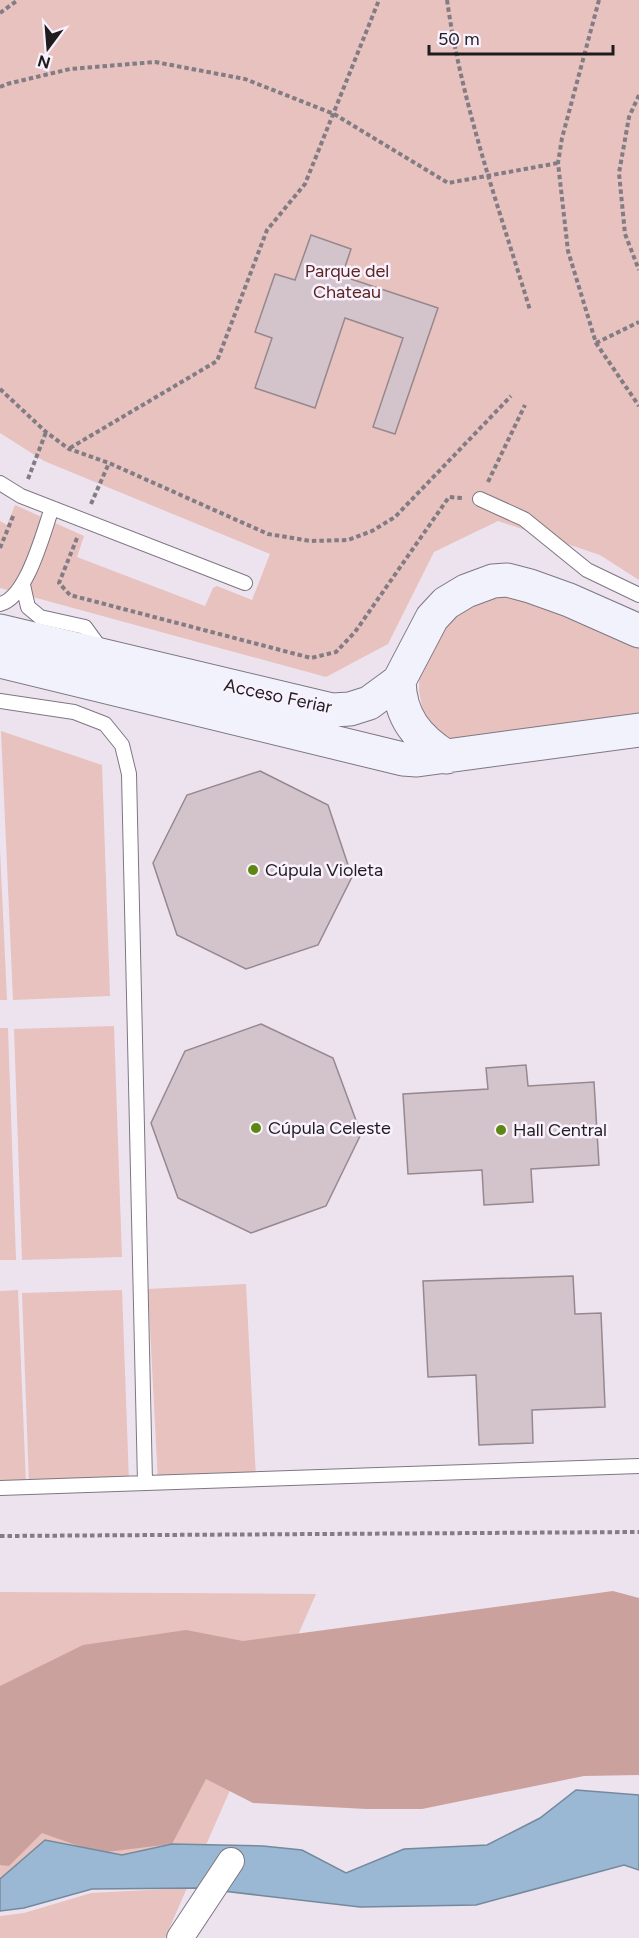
<svg xmlns="http://www.w3.org/2000/svg" width="639" height="1938" viewBox="0 0 639 1938" font-family="Figtree,sans-serif">
<style>
.green{fill:#e8c2be}
.forest{fill:#cba19d}
.water{fill:#9ab8d3;stroke:#75899d;stroke-width:1.5}
.building{fill:#d3c4cb;stroke:#96888e;stroke-width:1.5}
.lines{fill:none;stroke-linecap:round;stroke-linejoin:round}
.service-casing{stroke:#7e7781;stroke-width:16}
.minor-casing{stroke:#7e7781;stroke-width:28}
.secondary-casing{stroke:#7e7781;stroke-width:35}
.path{stroke:#827c84;stroke-width:4;stroke-dasharray:4.5 3;stroke-linecap:butt}
.service{stroke:#fff;stroke-width:14}
.minor{stroke:#fff;stroke-width:26}
.secondary{stroke:#f1f2fb;stroke-width:33}
.poi-dot{fill:#5e8711;stroke:#f9f1fd;stroke-width:2}
.labels{text-anchor:middle;dominant-baseline:central;stroke-width:5;stroke-linejoin:round;paint-order:stroke}
.park-label{font-size:18px;fill:#5b2522;stroke:#f9f1fd}
.street-label{font-size:18px;fill:#1f1c20;stroke:#f9f1fd}
.poi-label{font-size:18px;fill:#1f1c20;stroke:#f9f1fd;text-anchor:start}
</style>
<rect width="100%" height="100%" fill="#ece3ef"/>
<path class="green" d="M0 0H639V580L600 555 498 521 434 552 388 644 326 677 0 588V521L7 525 15 505 84 536 77 557 205 606 213 588 217 586 252 600 270 554 44 461 0 433Z
M504 592 639 643V717L453 740 434 729 423 711 419 691 420 661 453 610Z
M1 731 102 765 110 996 13 1000Z
M0 849 7 1000H0Z
M114 1026 122 1257 22 1260 14 1029Z
M0 1028H8L16 1260H0Z
M246 1284 256 1479 158 1483 148 1289Z
M18 1290 26 1484 0 1485V1291Z
M122 1290 129 1482 29 1485 22 1293Z
M0 1592 316 1594 206 1845 172 1844 122 1855 45 1840 0 1879Z
M187 1888 165 1938H0V1916L24 1913 91 1893Z"/>
<path class="forest" d="M613 1591 639 1598V1775L584 1776 422 1809H366L253 1803 206 1779 172 1844 98 1853 42 1833 9 1866 0 1865V1686L83 1645 186 1630 243 1641Z"/>
<path class="water" d="M576 1790 639 1795V1870L624 1865 476 1905 360 1907 197 1888 92 1889 24 1908 0 1911V1879L45 1840 122 1855 172 1844 263 1846 302 1850 346 1873 404 1849 487 1845 540 1818Z"/>
<path class="building" d="M311 235 351 249 342 276 438 308 395 434 373 427 403 338 345 318 315 408 255 388 272 338 255 332 275 274 295 280Z
M260 771 328 805 352 877 318 945 246 969 177 935 153 863 187 795Z
M261 1024 333 1058 361 1134 326 1206 251 1233 178 1198 151 1123 185 1051Z
M526 1065 528 1086 594 1082 599 1165 531 1169 533 1202 484 1205 482 1170 408 1174 403 1094 488 1089 486 1068Z
M573 1276 575 1314 601 1313 605 1407 532 1410 533 1443 479 1445 476 1375 428 1377 423 1281Z"/>
<g class="lines">
<g class="service-casing">
<path id="service" d="M0 483 21 496 245 583
M480 499 524 519 587 570 639 595
M23 585 28 607 40 617 85 627 101 649
M0 604C27 598 43 533 52 508
M0 701 74 712 105 724 122 745 129 774 145 1482
M0 1488 639 1466"/>
</g>
<g class="minor-casing">
<path id="minor" d="M180 1938 231 1861"/>
</g>
<g class="secondary-casing">
<path id="secondary" d="M0 631 332 710 350 709 369 703 399 681 432 618 446 603 466 591 493 581 507 580 530 586 569 600 639 631
M0 661 403 759 417 760 639 730
M399 681C400 717 417 738 447 757"/>
</g>
<path class="path" d="M447 0C462 106 499 208 530 310
M599 0 562 138 558 163 568 251 596 343 639 406
M0 13 18 0
M0 87 7 84 70 69 155 62 245 79 334 114 448 183 558 163
M639 95 629 117 619 173 625 234 639 270
M596 343 639 322
M0 389 46 432 69 449 109 463 268 534 311 541 348 540 372 531 395 517 511 396
M70 448 217 361 267 230 305 184 379 0
M28 479 46 432
M488 482 525 405
M91 504 109 463
M77 538 59 583 70 595 311 658 336 652 355 632 449 497 462 498
M0 548 14 514
M0 1536 639 1532"/>
<use href="#service" class="service"/>
<use href="#minor" class="minor"/>
<use href="#secondary" class="secondary"/>
</g>
<g class="poi-dot">
<circle cx="253" cy="870" r="6"/>
<circle cx="256" cy="1128" r="6"/>
<circle cx="501" cy="1130" r="6"/>
</g>
<g class="labels">
<g class="park-label">
<text x="347" y="271">Parque del<tspan x="347" dy="21">Chateau</tspan></text>
</g>
<g class="street-label">
<text transform="translate(278 696) rotate(12)">Acceso Feriar</text>
</g>
<g class="poi-label">
<text x="265" y="870">Cúpula Violeta</text>
<text x="268" y="1128">Cúpula Celeste</text>
<text x="513" y="1130">Hall Central</text>
</g>
</g>
<g transform="translate(48 48) rotate(196)" stroke="#f9f1fd" stroke-width="4.5" paint-order="stroke">
<path d="M0-4.5L10 22L0 15L-10 22Z" fill="#1f1c20"/>
<text y="-9" font-size="16" font-weight="bold" text-anchor="middle" fill="#1f1c20">N</text>
</g>
<path d="M429 45v9h184v-9" fill="none" stroke="#1f1c20" stroke-width="3"/>
<text x="438" y="45" font-size="18" fill="#1f1c20" stroke="#f9f1fd" stroke-width="4.5" paint-order="stroke">50 m</text>
</svg>
